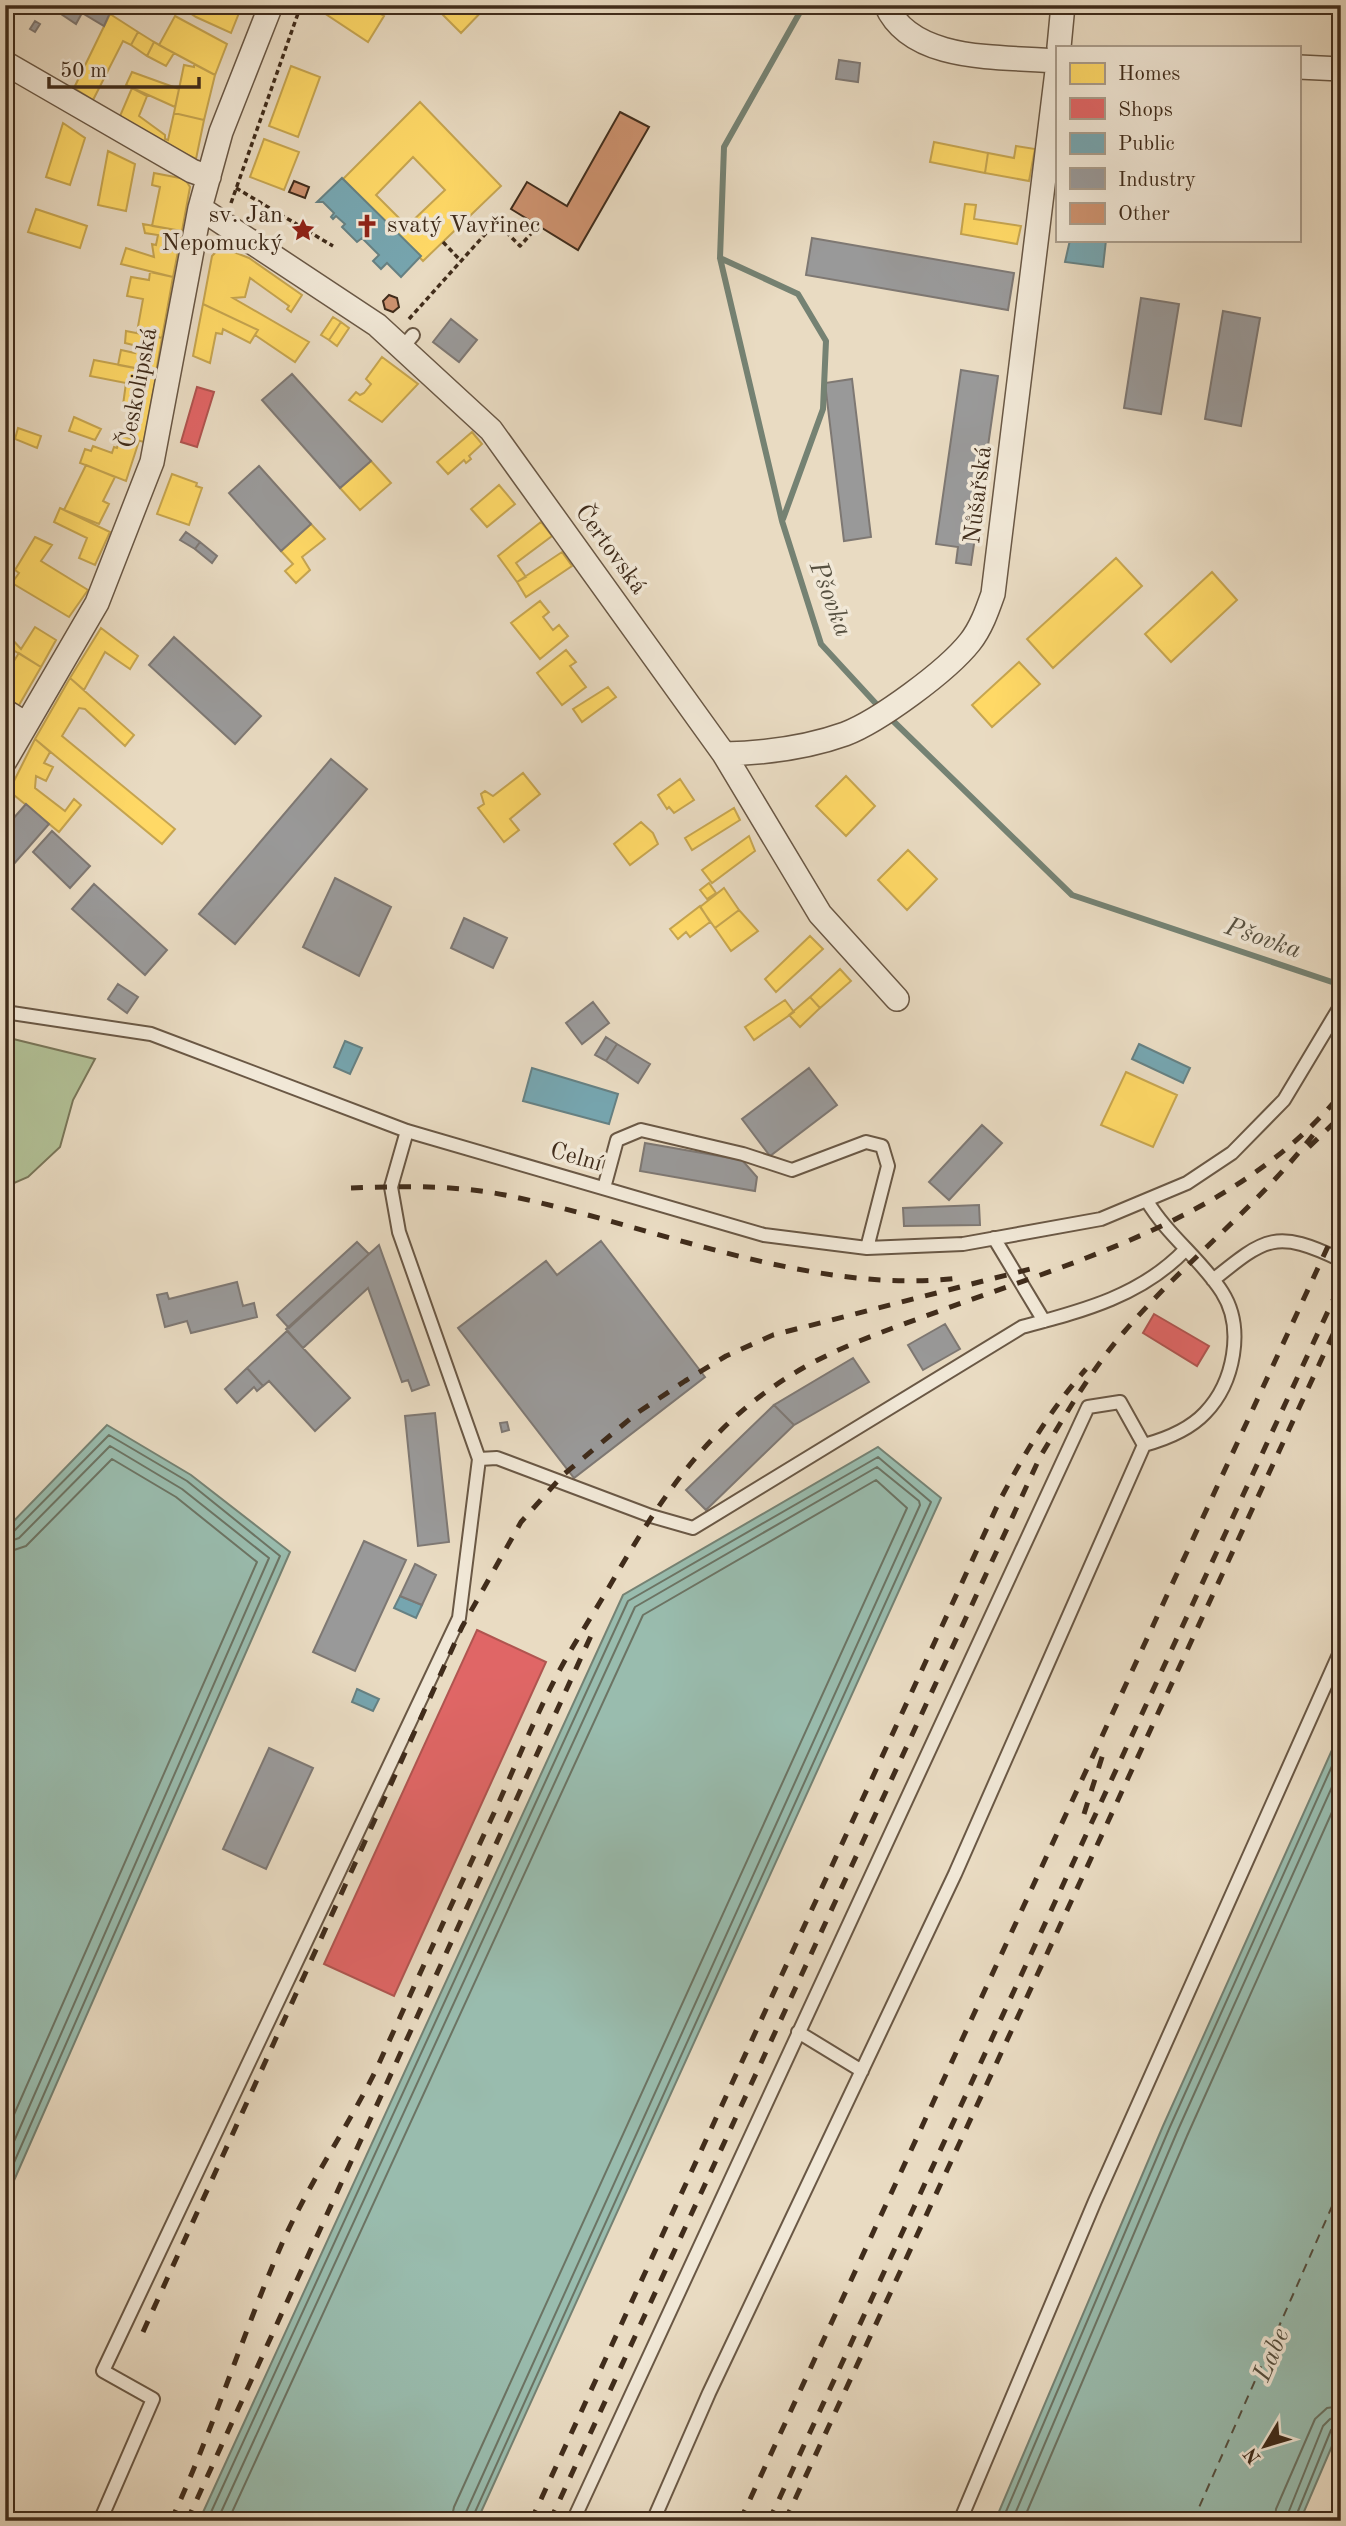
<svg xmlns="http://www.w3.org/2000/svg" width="1346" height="2526" viewBox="0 0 1346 2526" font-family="'Old Standard TT',serif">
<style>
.green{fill:#b2c197;stroke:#797659;stroke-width:2}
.water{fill:#99bcae;stroke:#758273;stroke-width:2}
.homes{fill:#ffd966;stroke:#c6a550;stroke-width:2;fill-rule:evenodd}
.shops{fill:#e06666;stroke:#b05550;stroke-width:2}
.public{fill:#76a5af;stroke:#668183;stroke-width:2}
.industry{fill:#999;stroke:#7e7873;stroke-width:2}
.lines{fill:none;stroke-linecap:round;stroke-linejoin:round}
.shore{stroke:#6c7464;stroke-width:2}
.stream{stroke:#758273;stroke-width:6}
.ferry{stroke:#565040;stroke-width:2;stroke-dasharray:9 7;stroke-linecap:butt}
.building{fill:#cc916e;stroke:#402c1b;stroke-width:2}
.lane-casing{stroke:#6a5845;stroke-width:16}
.street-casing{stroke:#6a5845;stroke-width:26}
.path{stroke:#402c1b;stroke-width:3.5;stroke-dasharray:5 3.5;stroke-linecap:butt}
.lane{stroke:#f1e8d7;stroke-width:12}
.street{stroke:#f1e8d7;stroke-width:23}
.rail{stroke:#402c1b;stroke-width:5;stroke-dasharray:12 12;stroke-linecap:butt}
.labels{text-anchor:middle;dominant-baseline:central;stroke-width:7;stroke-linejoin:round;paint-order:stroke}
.poi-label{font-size:24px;fill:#402c1b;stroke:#f1e8d7;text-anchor:end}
.street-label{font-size:24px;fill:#402c1b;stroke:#f1e8d7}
.water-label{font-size:26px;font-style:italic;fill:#565040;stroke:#f1e8d7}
</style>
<rect width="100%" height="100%" fill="#e9dbc2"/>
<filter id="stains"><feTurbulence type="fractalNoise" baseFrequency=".00286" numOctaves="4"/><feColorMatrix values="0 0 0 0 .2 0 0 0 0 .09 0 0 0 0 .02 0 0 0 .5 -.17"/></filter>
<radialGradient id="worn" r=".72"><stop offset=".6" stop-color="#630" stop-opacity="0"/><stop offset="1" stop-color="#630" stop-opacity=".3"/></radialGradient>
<path class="green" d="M5 1037 95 1059 73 1100 60 1147 28 1177 5 1187Z"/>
<path class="water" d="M107 1425 191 1475 290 1552 5 2201V1530Z
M878 1447 941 1498 477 2521H199L623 1595Z
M1341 1730V2425L1300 2521H995L1163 2126Z"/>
<path class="homes" d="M178 5H225L239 13 231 33 196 17Z
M225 5H243L239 13Z
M312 5H377L374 10 384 16 368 42Z
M433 5H488L461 33Z
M110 14 138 32 131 45 123 41 93 100 74 88Z
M175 16 227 44 215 75 159 45Z
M138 32 154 42 147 56 131 45Z
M154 42 174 53 166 66 147 56Z
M194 64 215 75 204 120 174 113 184 65 194 67Z
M291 66 320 77 298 137 269 126Z
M132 72 179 89 175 107 126 85Z
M132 88 147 96 139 116 165 135V139L168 140 174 113 204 120 196 159 167 145 120 116Z
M420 102 501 186 423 261 343 179ZM413 157 445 190 407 226 376 195Z
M63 123 85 138 70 185 46 177Z
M264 139 299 152 284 190 250 177Z
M934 142 988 153 985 173 930 162Z
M1016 146 1035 149 1029 181 985 173 988 153 1014 158Z
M108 151 135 164 126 211 98 205Z
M154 173 185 179 190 187 182 231 152 226 160 187 152 185Z
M965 204 976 205 974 219 1021 226 1017 244 961 234Z
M36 209 87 226 80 248 28 232Z
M143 224 182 231 173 277 121 264 126 248 154 257 152 244 156 245 158 235 145 233Z
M221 247 249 258 302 295 291 312 287 309 289 306 250 278 245 297 233 298 309 342 295 362 255 335 258 330 203 304 212 256Z
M150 272 173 277 162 338 137 332 143 299 127 296 131 277 149 280Z
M203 304 258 330 250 343 223 329 222 334 216 333 210 363 193 356Z
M333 317 341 322 329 340 321 335Z
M341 322 349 328 337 346 329 340Z
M126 331 162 338 156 372 118 365 121 350 135 353 137 346 125 343Z
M382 357 418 384 382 422 349 400 356 392 360 395 364 393 371 384 366 379Z
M94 360 157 372 144 442 122 436 130 405H123L126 383 90 376Z
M74 417 101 429 95 440 69 431Z
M18 428 41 436 37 448 15 439Z
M472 432 482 444 469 456 471 459 466 463 464 460 448 474 437 462Z
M121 435 139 441 126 481 80 463 85 449 91 451 93 446 112 453 114 447 117 448Z
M371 461 391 483 360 510 340 488Z
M86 465 115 477 103 501 109 504 99 524 64 510Z
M172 474 197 483 196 486 202 488 189 525 157 514Z
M499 485 515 504 487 527 471 509Z
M60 508 110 532 95 565 79 558 87 538 54 522Z
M541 522 552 536 516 563 526 577 517 582 498 556Z
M311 524 325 539 302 557 310 570 296 583 285 571 293 564 281 551Z
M35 537 52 545 41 561 88 590 69 617 12 583 19 573 15 570Z
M562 552 572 566 526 597 517 582Z
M1116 558 1142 586 1053 668 1027 639Z
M1212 572 1237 600 1171 662 1145 634Z
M540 601 549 612 543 617 553 630 559 625 568 636 540 659 511 623Z
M35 627 56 640 41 667 5 645 6 640 9 642 11 638 21 649Z
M101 628 138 656 130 669 105 652 84 690 70 678Z
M566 650 576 662 570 666 586 687 562 705 537 673Z
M19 653 41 667 15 712 5 706V675Z
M1019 662 1040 684 992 727 972 705Z
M70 678 134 735 125 746 85 709 79 708 62 736 175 829 162 844 35 739Z
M608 687 616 697 582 722 573 709Z
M35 739 50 752 44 763 53 767 46 781 36 776 35 788 65 811 74 799 81 805 59 832 9 791Z
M523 773 540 794 510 819 519 830 504 842 478 808 484 804 481 794 485 791 493 796Z
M846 776 875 806 846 836 816 806Z
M680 779 694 800 674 813 669 807 667 809 658 795Z
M734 808 740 820 692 850 685 838Z
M641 822 653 833 658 844 630 865 614 844Z
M749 836 755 851 712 883 702 870Z
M908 850 937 879 907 910 878 880Z
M709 883 716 893 707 899 700 890Z
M724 888 739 910 715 928 700 907Z
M700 906 710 922 690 937 686 932 678 939 670 929Z
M739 910 758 931 731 951 715 928Z
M810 936 823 949 776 992 765 979Z
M840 969 851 981 820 1008 810 997Z
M810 997 820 1008 800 1027 789 1015Z
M785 1000 794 1012 754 1040 745 1027Z
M1126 1072 1177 1095 1153 1147 1101 1125Z"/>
<path class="shops" d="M197 387 214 392 197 447 181 442Z
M1154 1314 1209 1346 1197 1366 1143 1333Z
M477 1630 546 1662 394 1996 324 1964Z"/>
<path class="public" d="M342 178 421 256 401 277 387 263 381 269 373 261 379 255 362 238 357 242 342 227 345 224 336 216 333 219 331 217 334 213 323 202H317Z
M1070 240H1106L1103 267 1065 262Z
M345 1041 362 1048 350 1074 334 1067Z
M1139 1044 1190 1068 1183 1083 1132 1059Z
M532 1068 618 1094 609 1124 523 1101Z
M400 1596 422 1605 416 1618 394 1608Z
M357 1689 379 1699 373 1711 352 1702Z"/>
<path class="industry" d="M63 5H93L109 15 104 26 82 13 76 24 58 12Z
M35 21 40 24 35 32 30 29Z
M839 60 860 63 858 82 836 79Z
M812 238 1014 273 1008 310 806 275Z
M1141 298 1179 304 1161 414 1124 408Z
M1223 311 1260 318 1241 426 1205 419Z
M451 319 477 340 459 362 433 342Z
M961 370 998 376 971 565 956 563 958 547 936 544Z
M292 374 371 461 340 488 262 400Z
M852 379 871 537 844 541 825 383Z
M259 466 311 524 281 551 229 493Z
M186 532 200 542 195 549 180 540Z
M200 542 217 556 212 563 195 549Z
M174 637 261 716 235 744 149 665Z
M331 759 367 789 235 944 199 914Z
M26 804 49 824 5 874V828Z
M52 831 90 866 70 888 33 852Z
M335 878 391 907 359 976 303 947Z
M94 884 167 950 145 975 72 909Z
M464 918 507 938 493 968 451 948Z
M118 984 138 997 127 1013 108 999Z
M593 1002 609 1023 582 1044 566 1023Z
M606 1037 617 1044 606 1061 595 1055Z
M617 1044 650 1064 638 1083 606 1061Z
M809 1068 837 1105 770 1156 742 1119Z
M982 1125 1002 1143 949 1200 929 1182Z
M645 1143 742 1160 757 1177 755 1191 640 1171Z
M979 1205 980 1225 904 1226 903 1208Z
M601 1241 705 1377 574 1478 458 1328 546 1261 557 1275Z
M357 1242 369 1254 289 1328 277 1315Z
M379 1245 429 1385 412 1391 408 1380 402 1382 368 1288 303 1348 286 1329Z
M237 1282 243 1306 254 1303 257 1317 191 1333 187 1321 165 1327 157 1295 167 1293 169 1299Z
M945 1324 960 1349 923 1370 908 1345Z
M287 1331 350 1398 315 1431 269 1381 263 1386 247 1368Z
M853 1358 869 1382 794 1425 774 1405Z
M247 1368 263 1386 257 1391 254 1387 237 1403 225 1389Z
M774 1405 794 1425 706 1510 686 1490Z
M435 1413 449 1542 418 1546 405 1416Z
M507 1422 509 1430 502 1432 500 1423Z
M364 1541 406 1560 355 1671 313 1652Z
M415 1564 436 1575 422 1605 400 1596Z
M269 1748 313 1768 266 1869 223 1849Z"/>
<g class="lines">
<path class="shore" d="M5 1534 13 1532 109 1435 187 1481 280 1556 5 2183
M5 1543 19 1538 110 1446 182 1489 269 1558 5 2162
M5 1553 26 1546 112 1459 176 1497 257 1562 5 2135
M207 2521 628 1601 878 1457 931 1502 471 2521
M217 2521 635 1607 877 1467 919 1501 920 1505 462 2521
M228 2521 643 1615 876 1480 907 1508 454 2507 451 2521
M1002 2521 1169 2129 1341 1746
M1012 2521 1177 2132 1341 1767
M1023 2521 1187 2136 1341 1792
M1275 2521 1276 2509 1315 2419 1327 2408 1341 2406
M1285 2521 1323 2426 1330 2419 1341 2416
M1294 2521 1331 2430 1341 2425"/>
<path class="stream" d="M804 5 724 147 720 258 782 521 821 644 880 708
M720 258 798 294 826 341 823 409 783 519
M888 716 1072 895 1341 985"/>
<path class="ferry" d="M1193 2521 1341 2186"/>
</g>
<path class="building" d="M620 112 649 127 578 250 511 209 527 182 567 206Z
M294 181 309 187 305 198 289 192Z
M389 295 397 298 399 307 393 312 385 309 383 301Z"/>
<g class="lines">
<g class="lane-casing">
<path id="lane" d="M402 348 413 335
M5 1012 151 1034 407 1131 764 1235 867 1248 963 1244 1101 1219 1187 1183 1232 1153 1284 1100 1341 1005
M604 1188 617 1140 641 1130 743 1154 792 1170 866 1142 882 1146 888 1166 867 1248
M994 1238 1044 1321
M1213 1280C1266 1237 1276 1229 1341 1260
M479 1459 497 1458 651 1516 693 1528 1022 1327C1082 1311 1141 1296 1185 1250
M798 2032 862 2071
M100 2521 153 2399 103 2371 459 1618 479 1459 399 1232 391 1187 407 1131
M573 2521 1088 1407 1120 1402 1144 1445
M653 2521 709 2393 955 1874 1144 1445C1166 1439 1189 1430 1205 1413 1234 1383 1245 1328 1222 1292 1201 1259 1168 1236 1147 1201
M960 2521 1095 2201 1341 1650"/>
</g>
<g class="street-casing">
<path id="street" d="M886 5C912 64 1003 56 1057 61
M1059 47 1063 5
M5 63 192 171 209 177
M1299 67 1341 69
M200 208 377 325 491 430 724 754 820 914 897 999
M5 711 26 724
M724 754C765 753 806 748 845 734 879 721 947 671 970 642 981 628 987 611 993 594L1057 71
M5 761 97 603 152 462 200 208 221 132 271 5"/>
</g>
<path class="path" d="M236 188 298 225 306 226 311 233 333 246
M231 203 301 5
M443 242 460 260
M409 319 496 222 520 246 538 226"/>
<use href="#lane" class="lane"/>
<use href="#street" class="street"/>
<path class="rail" d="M1309 1147 1341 1116
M351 1188C402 1186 455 1185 505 1195 649 1224 812 1296 958 1278
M1084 1814 1103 1754
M143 2332 462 1627 521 1522 563 1475 637 1413 685 1381 726 1356 773 1335 1030 1269
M171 2521C214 2428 243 2332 284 2239 311 2180 347 2128 376 2070 415 1984 454 1899 494 1813 514 1769 532 1724 554 1681 570 1649 591 1618 609 1587 663 1494 712 1418 810 1364 853 1341 899 1326 945 1309 1085 1258 1242 1214 1341 1094
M187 2521 595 1627
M531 2521 999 1502C1024 1454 1050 1410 1086 1369
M550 2521 1040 1457C1066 1414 1091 1370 1124 1332 1183 1263 1257 1207 1313 1135
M740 2521 1341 1218
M769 2521 1341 1283
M785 2521 1341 1317"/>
</g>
<defs>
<g id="church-bare" transform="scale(1.89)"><path d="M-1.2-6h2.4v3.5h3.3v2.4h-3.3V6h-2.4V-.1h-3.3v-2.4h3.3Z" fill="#8f2418" stroke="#f1e8d7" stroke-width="2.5" paint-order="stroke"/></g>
<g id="sight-bare" transform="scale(1.89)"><path d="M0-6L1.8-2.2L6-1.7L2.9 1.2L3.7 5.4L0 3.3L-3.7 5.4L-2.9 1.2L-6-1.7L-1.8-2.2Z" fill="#8f2418" stroke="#f1e8d7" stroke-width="2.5" paint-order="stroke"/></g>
</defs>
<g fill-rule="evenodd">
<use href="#church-bare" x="367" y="226"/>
<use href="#sight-bare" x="303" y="230"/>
</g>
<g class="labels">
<g class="poi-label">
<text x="283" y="216">sv. Jan<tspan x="283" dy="28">Nepomucký</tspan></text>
<text x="387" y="226" text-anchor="start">svatý Vavřinec</text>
</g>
<g class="street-label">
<text transform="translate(139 388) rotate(-79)">Českolipská</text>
<text transform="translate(979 495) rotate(-83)">Nůšařská</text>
<text transform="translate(610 550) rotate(54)">Čertovská</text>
<text transform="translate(576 1158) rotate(16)">Celní</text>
</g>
<g class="water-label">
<text transform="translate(830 599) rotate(69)">Pšovka</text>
<text transform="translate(1263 939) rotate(19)">Pšovka</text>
<text transform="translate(1272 2355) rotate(-67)">Labe</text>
</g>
</g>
<rect width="1346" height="2526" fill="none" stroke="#e9dbc2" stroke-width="28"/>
<rect x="7" y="7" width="1332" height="2512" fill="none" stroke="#402c1b" stroke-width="3.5"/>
<rect x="14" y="14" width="1318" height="2498" fill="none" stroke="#402c1b" stroke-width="2"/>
<rect x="1056" y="46" width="245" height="196" fill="#f1e8d7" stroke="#aa9d8c" stroke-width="2"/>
<rect x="1070" y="63" width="35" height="21" fill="#ffd966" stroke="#aa9d8c" stroke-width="2"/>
<text x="1118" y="80" font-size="21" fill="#402c1b">Homes</text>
<rect x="1070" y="98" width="35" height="21" fill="#e06666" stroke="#aa9d8c" stroke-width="2"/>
<text x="1118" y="116" font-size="21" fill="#402c1b">Shops</text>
<rect x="1070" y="133" width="35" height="21" fill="#76a5af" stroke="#aa9d8c" stroke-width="2"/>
<text x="1118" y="150" font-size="21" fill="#402c1b">Public</text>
<rect x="1070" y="168" width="35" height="21" fill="#999999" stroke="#aa9d8c" stroke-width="2"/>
<text x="1118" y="186" font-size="21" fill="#402c1b">Industry</text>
<rect x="1070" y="203" width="35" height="21" fill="#cc916e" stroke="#aa9d8c" stroke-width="2"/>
<text x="1118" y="220" font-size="21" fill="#402c1b">Other</text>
<g transform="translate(1265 2446) rotate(232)" stroke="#f1e8d7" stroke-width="5" paint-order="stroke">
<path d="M0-5L12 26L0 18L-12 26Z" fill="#402c1b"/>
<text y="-10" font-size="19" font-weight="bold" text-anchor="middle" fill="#402c1b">N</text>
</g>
<path d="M49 77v10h150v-10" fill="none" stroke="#402c1b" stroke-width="3.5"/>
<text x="60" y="77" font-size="21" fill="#402c1b" stroke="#f1e8d7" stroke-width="5" paint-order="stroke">50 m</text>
<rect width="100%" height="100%" filter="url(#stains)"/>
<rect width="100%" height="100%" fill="url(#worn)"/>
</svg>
